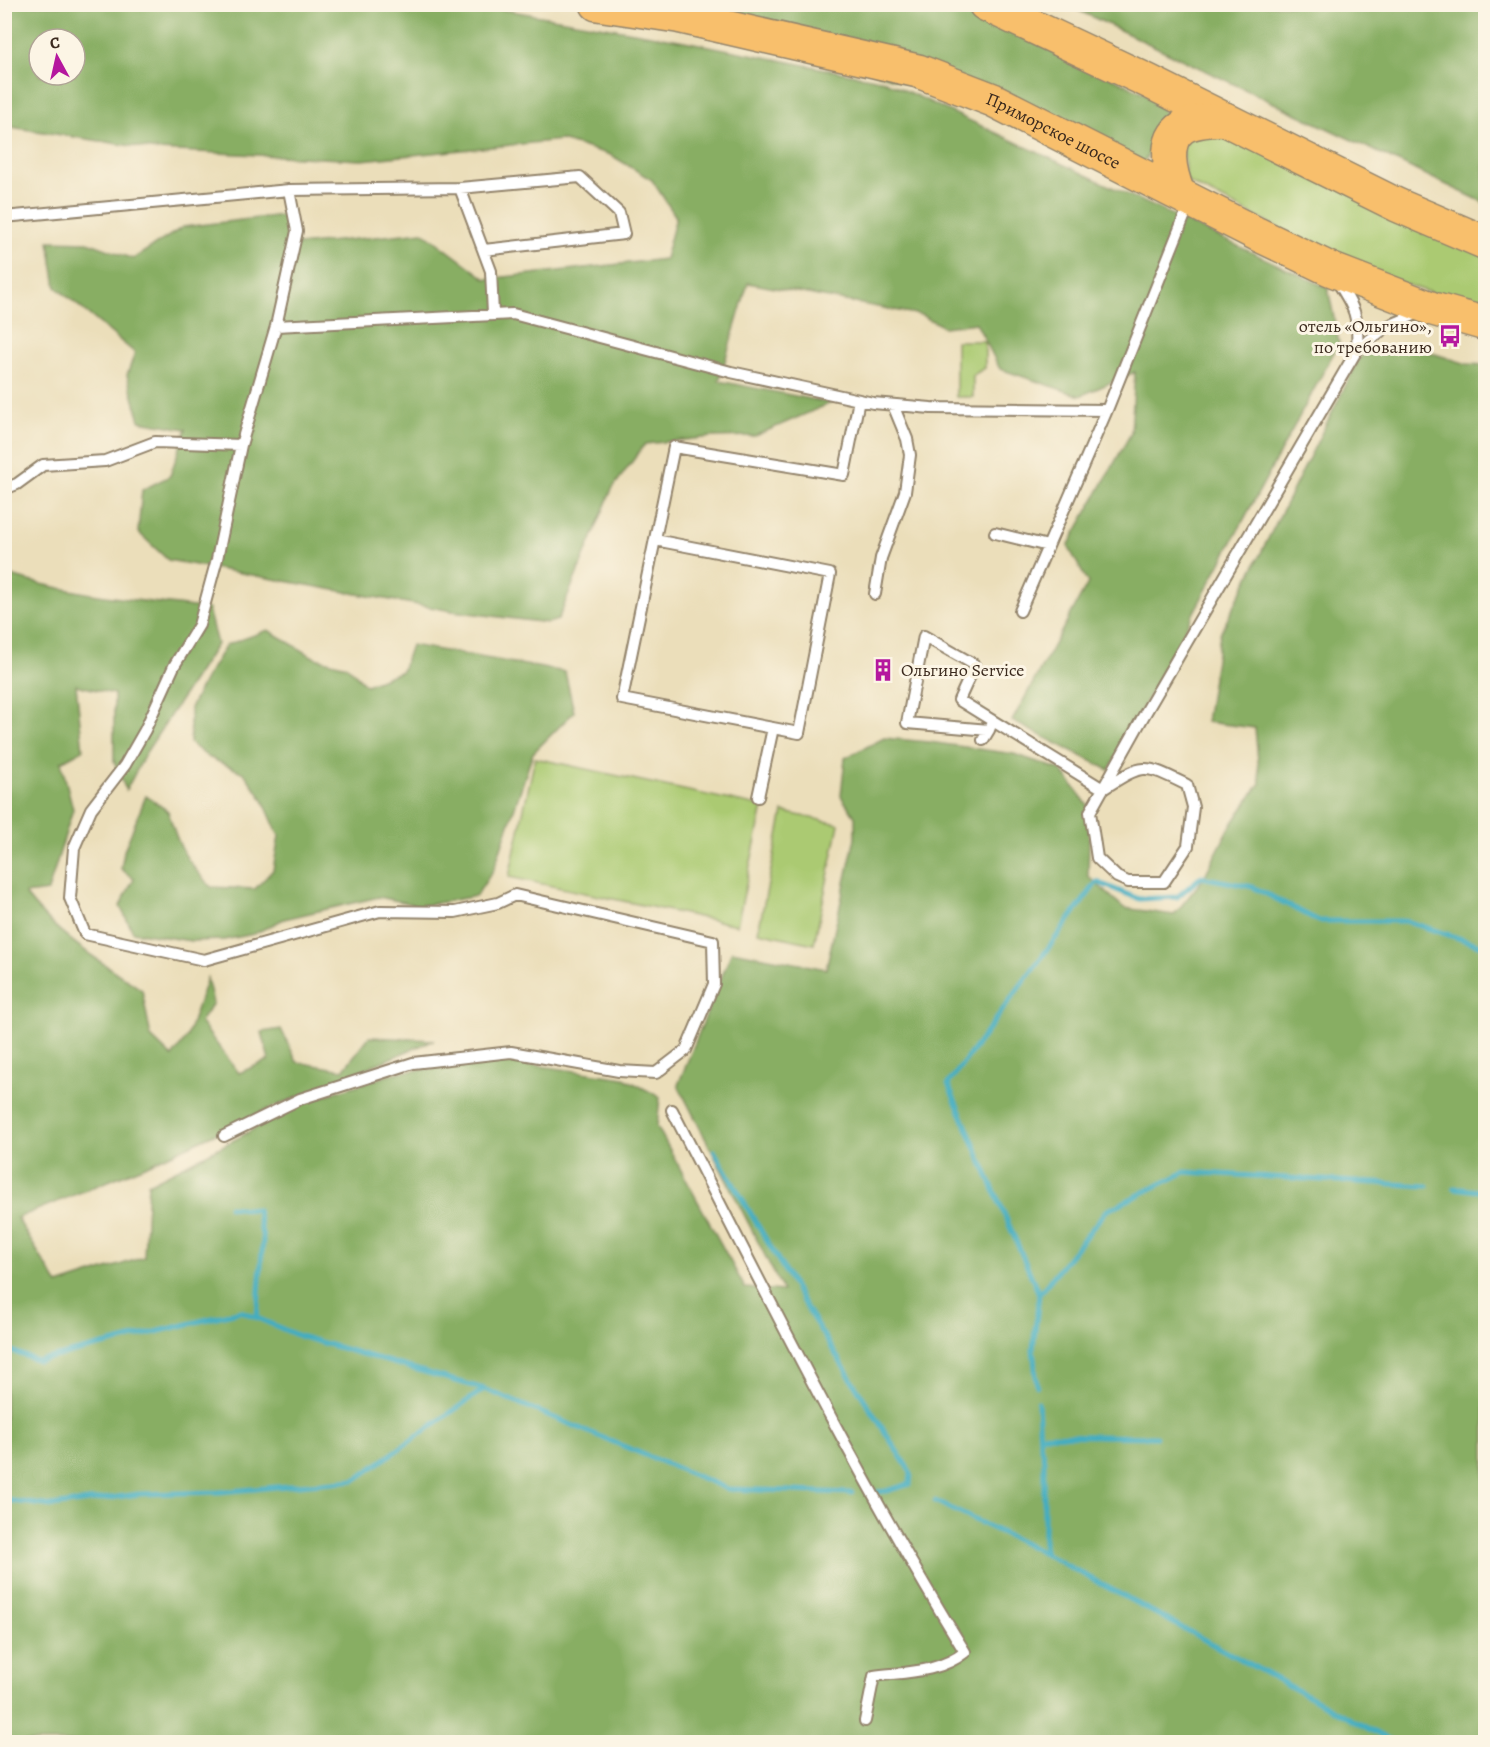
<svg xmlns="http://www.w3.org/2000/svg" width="1490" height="1747" viewBox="0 0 1490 1747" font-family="Alegreya,serif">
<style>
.green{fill:#abca72;stroke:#737a48;stroke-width:1.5}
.forest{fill:#88ae64;stroke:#626c41;stroke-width:1.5;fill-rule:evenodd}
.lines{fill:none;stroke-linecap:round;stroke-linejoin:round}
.stream{stroke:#42adc1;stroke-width:5}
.lane-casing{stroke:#93846c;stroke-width:14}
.primary-casing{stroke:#93846c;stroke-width:36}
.lane{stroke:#fff;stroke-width:10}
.primary{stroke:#f8bf6c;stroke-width:33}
.labels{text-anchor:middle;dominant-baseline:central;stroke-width:6;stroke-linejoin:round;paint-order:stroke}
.street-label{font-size:18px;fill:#3b2a1e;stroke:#fcf5e5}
.poi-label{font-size:18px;fill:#3b2a1e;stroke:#fcf5e5;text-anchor:end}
</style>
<rect width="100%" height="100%" fill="#fcf5e5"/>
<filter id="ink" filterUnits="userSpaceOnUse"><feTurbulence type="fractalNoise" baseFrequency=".0167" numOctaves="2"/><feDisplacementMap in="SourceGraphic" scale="12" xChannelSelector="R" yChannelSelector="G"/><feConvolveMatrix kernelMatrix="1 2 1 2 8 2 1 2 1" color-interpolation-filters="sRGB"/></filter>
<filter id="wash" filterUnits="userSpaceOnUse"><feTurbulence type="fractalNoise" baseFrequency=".008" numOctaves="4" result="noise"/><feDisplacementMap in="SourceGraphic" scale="24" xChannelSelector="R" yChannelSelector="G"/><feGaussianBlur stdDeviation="1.35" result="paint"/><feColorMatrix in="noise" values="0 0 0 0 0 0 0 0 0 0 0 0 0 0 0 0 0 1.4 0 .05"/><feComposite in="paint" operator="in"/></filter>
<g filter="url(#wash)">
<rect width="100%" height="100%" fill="#ebdeba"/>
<path class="green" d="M1218 131 1485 256V307C1379 285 1282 229 1186 181L1183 146 1189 138Z
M956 341H985V368L973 375V397H956Z
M535 758 763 807 737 925 509 877Z
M783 812 839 824 814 944 758 932Z"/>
<path class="forest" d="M4 5H476L674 39 885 81 1328 288 1339 343 1109 770 1012 721 1088 583 1068 546 1131 433 1135 372 1080 396 1000 369 976 323 944 327 921 315 748 283 719 381 831 403 755 436 712 437 645 444 612 489 558 620 548 623 452 611 168 560 138 532 142 490 170 476 186 429 140 421 127 375 135 353 56 287 49 241 88 242 133 259 183 227 283 215 299 245 423 232 486 279 665 259 676 217 652 180 611 155 561 140 362 160 157 150 5 126ZM39 39H75V75H39Z
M679 5H951L1006 27 1155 98 1167 116 1156 142 1142 165Z
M1067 5H1485V203Z
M1403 344 1467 364 1485 365V1742H5V574C70 595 140 600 208 609L217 644 147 751 126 790 114 762V694L76 685 83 750 61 762 73 809 48 891 25 894C55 934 101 962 142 990L151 1037 172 1057 187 1037 207 978 213 1003 200 1022 239 1073 269 1060 262 1032 281 1029 297 1062 343 1070 369 1037 434 1040 257 1114 143 1167 17 1218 58 1285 144 1257 148 1184 240 1137 297 1104 399 1072 506 1061 624 1078 660 1097 657 1126 745 1288 783 1291 678 1085 732 951 826 969 855 838V817L841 796 845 758 884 738 929 742 1014 754 1061 770 1090 808 1088 876 1124 908 1174 915 1203 879 1230 827 1260 783 1255 728 1206 722 1220 634 1360 357Z
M268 630 315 658 347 666 366 685 402 671 411 645 565 672 574 712 533 753 494 869 476 896 421 906 379 897 284 919 254 934 224 940 191 941 133 932 120 906 134 879 121 869 124 851 146 796 168 811C178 846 185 860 211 887L255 889 273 870 279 836 262 798 244 773 208 757 190 743V708L205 679 226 645Z"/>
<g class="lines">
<path class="stream" d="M714 1151 810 1314 911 1473 910 1484 886 1491 877 1492
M1454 1188 1486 1192
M229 1207 257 1210 263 1239 257 1318
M1039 1294 1106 1211 1185 1172 1427 1186
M4 1348 38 1361 241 1311 299 1336 484 1389 728 1489 852 1493
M1037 1386 1033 1349 1039 1294 948 1084 1097 882 1139 899 1177 897 1201 877 1253 887 1319 921H1406L1486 947
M1038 1402 1040 1443 1044 1460V1553L1393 1742
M1040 1435 1156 1437
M4 1500 52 1506 139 1494 219 1492 355 1480 484 1389
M935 1501 1044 1553"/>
</g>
</g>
<g filter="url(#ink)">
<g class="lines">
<g class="lane-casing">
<path id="lane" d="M460 188 491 271 493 314
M289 190 297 231 276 326 513 314 731 372 873 403 931 408 1107 410
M4 217 289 190 460 188 580 177 619 213 624 234 484 250
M1337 281C1355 308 1359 317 1357 350
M4 489 17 484 43 465 105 461 155 442 241 445
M995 533 1048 546
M655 540 830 574 799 733 622 699 674 447 844 475 859 400
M875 594 881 558 905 492 910 455 907 439 893 405
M1020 611 1107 410 1189 205
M992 722 989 730 907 723 924 636 975 665 959 700 1103 789C1144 763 1143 763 1187 785L1193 807 1188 846 1164 882H1128L1117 877 1097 858 1090 812 1143 717 1357 350 1386 327 1419 313
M983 740 989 730
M758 797 773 728
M672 1110C766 1293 857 1477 965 1652 939 1673 905 1672 874 1676L865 1721
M224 1136 300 1099 413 1063 511 1052 619 1071 656 1073 686 1050 714 984 713 941 515 895 498 903 455 912 380 911 204 960 85 934 70 898 74 848 91 809 125 765 145 730 174 666 199 625 217 559 241 445 276 326"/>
</g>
<g class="primary-casing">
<g id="primary">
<path id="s1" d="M597 4 677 16 918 71 993 100 1257 234 1330 269 1433 309 1486 324"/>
<path d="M985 4 1148 81 1397 205 1486 243"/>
<path d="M1178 193C1171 175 1161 141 1183 127 1195 120 1211 120 1225 119"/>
</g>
</g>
<use href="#lane" class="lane"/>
<use href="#primary" class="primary"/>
</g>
</g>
<defs>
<g id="bus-bare" transform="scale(1.8)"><path d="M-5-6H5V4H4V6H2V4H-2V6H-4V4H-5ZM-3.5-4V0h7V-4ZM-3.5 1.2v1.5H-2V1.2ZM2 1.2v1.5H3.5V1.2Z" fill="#b5179e" stroke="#fcf5e5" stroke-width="2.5" paint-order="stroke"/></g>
<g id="building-bare" transform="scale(1.8)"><path d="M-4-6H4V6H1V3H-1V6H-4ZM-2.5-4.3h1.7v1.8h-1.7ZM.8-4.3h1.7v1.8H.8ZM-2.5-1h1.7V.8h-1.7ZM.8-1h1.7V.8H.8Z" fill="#b5179e" stroke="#fcf5e5" stroke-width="2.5" paint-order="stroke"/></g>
</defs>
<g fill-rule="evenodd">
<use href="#bus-bare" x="1450" y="336"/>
<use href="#building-bare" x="883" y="670"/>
</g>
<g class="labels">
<g class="street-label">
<text stroke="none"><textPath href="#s1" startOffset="476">Приморское шоссе</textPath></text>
</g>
<g class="poi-label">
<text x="1432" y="326">отель «Ольгино»,<tspan x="1432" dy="21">по требованию</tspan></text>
<text x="901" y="670" text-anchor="start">Ольгино Service</text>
</g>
</g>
<rect width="1490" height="1747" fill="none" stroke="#fcf5e5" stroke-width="24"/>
<g transform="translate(57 57) rotate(352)"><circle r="28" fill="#fcf5e5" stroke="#afa495" stroke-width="1.5"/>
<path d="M0-4.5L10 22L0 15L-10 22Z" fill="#b5179e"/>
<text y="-9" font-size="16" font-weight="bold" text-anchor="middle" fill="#3b2a1e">С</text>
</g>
</svg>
